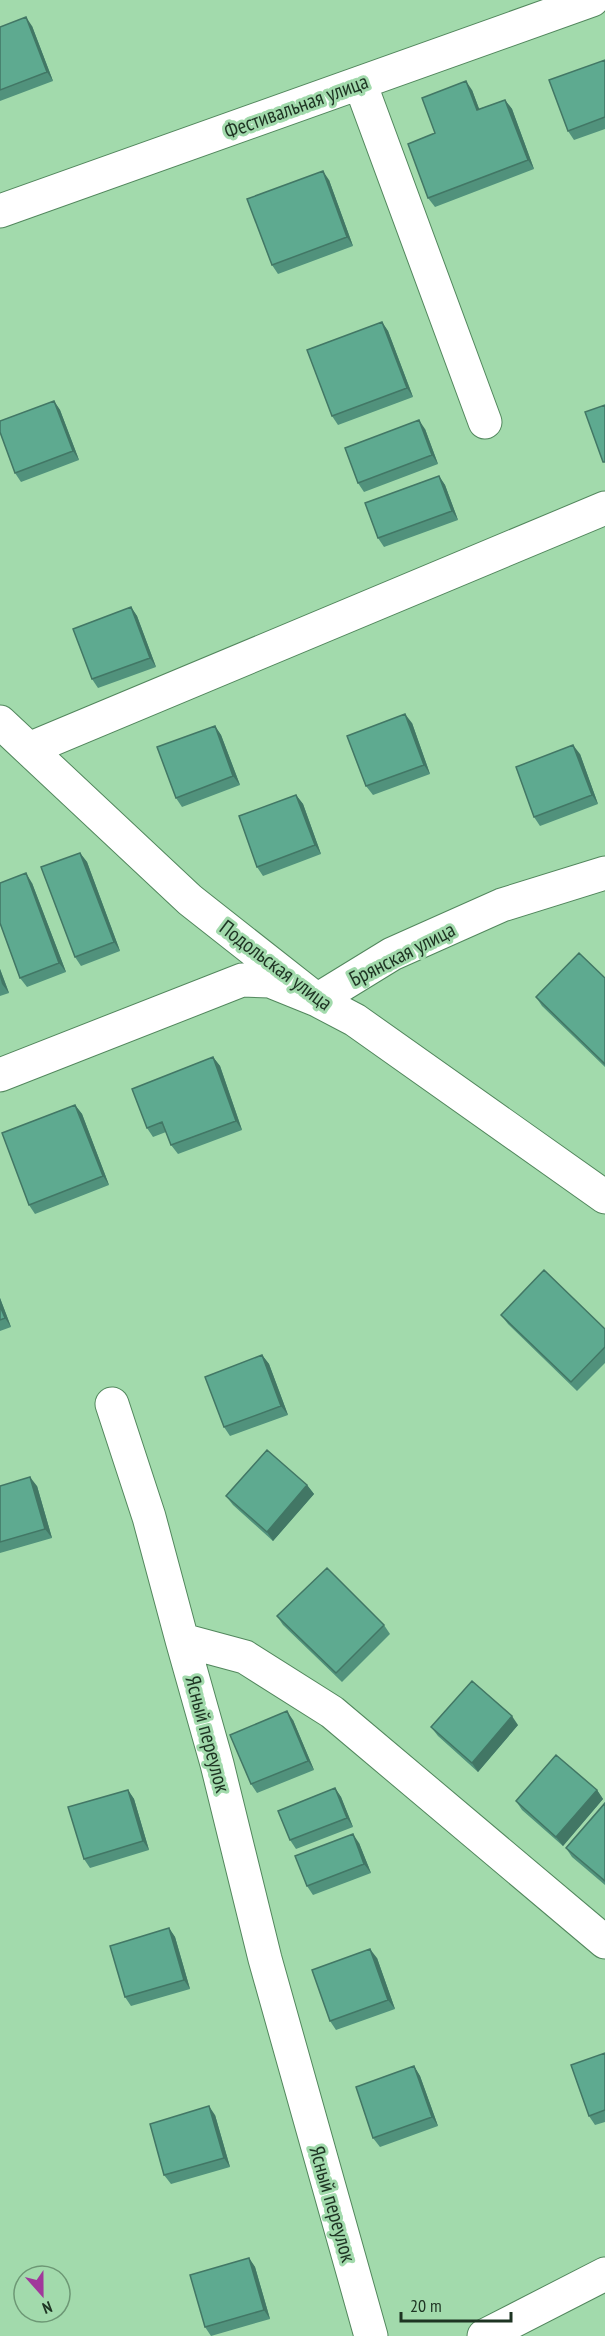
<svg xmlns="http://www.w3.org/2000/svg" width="605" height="2336" viewBox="0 0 605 2336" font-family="'PT Sans Narrow',sans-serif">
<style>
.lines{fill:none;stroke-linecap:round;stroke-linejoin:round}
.street-casing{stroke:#52875d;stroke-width:35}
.street{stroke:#fff;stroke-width:33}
.wall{fill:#51927c}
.shaded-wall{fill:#427765}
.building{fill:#5eaa90;stroke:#427765;stroke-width:1.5}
.labels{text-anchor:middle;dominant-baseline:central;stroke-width:6;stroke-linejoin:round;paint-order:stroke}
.street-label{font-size:21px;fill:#1e3423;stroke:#a2daac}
</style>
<rect width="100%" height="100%" fill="#a2daac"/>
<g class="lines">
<g class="street-casing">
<path id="street" d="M360 83 485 422
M0 211 592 0
M0 722 190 900 317 1000 355 1020 605 1197
M29 749 605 508
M0 1075 242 980 270 981 317 1000 392 954 502 905 605 873
M112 1404 149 1517 182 1640
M371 2336 265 1959 217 1764 182 1640 245 1657 332 1712 605 1942
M484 2336 605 2274"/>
</g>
<use href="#street" class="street"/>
</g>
<path class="wall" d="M32 26 53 81 0 101V27Z
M605 60V129L574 140 568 131Z
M472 90 479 109 505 100 512 109 534 169 435 207 428 198 435 133Z
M329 180 353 246 278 274 272 265Z
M382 322 388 331 413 397 338 425 332 416Z
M54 401 60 410 79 460 21 482 15 473Z
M425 429 438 464 364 492 358 483Z
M439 476 445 485 458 520 384 547 378 538Z
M131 607 137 616 156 667 98 688 92 679Z
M412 723 430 774 373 795 366 786Z
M215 726 221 735 240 785 182 807 176 798Z
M580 754 598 804 540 826 534 817Z
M296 795 303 804 321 854 263 876 257 867Z
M80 853 87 862 120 951 81 966 75 957Z
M32 883 66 972 27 987 20 978Z
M0 969 9 993 0 996Z
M605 978V1067L542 1006 536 997Z
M213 1057 220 1066 242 1130 178 1154 171 1145 166 1132 153 1137 147 1128Z
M75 1105 82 1114 109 1185 35 1214 29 1205Z
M0 1298 11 1327 0 1331Z
M501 1315 605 1329V1363L577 1391 508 1324Z
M262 1355 269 1364 288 1415 230 1436 224 1427Z
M307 1485 314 1494 273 1541 233 1505 226 1496Z
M0 1486H37L52 1538 0 1553Z
M277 1616 384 1625 390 1634 342 1682 283 1625Z
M293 1720 314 1770 257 1793 251 1784Z
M518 1725 478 1772 438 1736 431 1727Z
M335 1788 341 1797 353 1827 296 1849 290 1840Z
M128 1790 134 1799 149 1850 90 1868 84 1859Z
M597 1790 603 1799 563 1846 522 1810 516 1801Z
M605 1803V1885L572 1857 566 1848Z
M359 1843 371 1873 313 1895 307 1886Z
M169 1928 175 1937 190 1989 131 2006 125 1997Z
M377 1958 395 2009 336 2030 330 2021Z
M605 2053V2122L595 2125 589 2116Z
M414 2066 420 2076 438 2126 380 2147 373 2138Z
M215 2115 230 2167 171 2184 164 2175Z
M249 2258 255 2267 270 2319 211 2336 205 2327Z"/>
<path class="shaded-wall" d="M26 17 32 26 53 81 47 72Z
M466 81 472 90 483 119 477 110Z
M505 100 512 109 534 169 528 160Z
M323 171 329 180 353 246 347 237Z
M382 322 388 331 413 397 407 388Z
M54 401 60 410 79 460 73 451Z
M419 420 425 429 438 464 432 455Z
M439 476 445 485 458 520 452 511Z
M131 607 137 616 156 667 150 658Z
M405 714 412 723 430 774 424 765Z
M215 726 221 735 240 785 233 776Z
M573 745 580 754 598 804 592 795Z
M296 795 303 804 321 854 315 845Z
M80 853 87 862 120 951 114 942Z
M26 873 32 883 66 972 59 963Z
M0 969 9 993 2 984 0 977Z
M213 1057 220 1066 242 1130 236 1121Z
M75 1105 82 1114 109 1185 103 1176Z
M0 1298 11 1327 5 1318 0 1306Z
M262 1355 269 1364 288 1415 281 1406Z
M30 1477 37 1486 52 1538 45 1529Z
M307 1485 314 1494 273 1541 267 1532Z
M287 1711 293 1720 314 1770 308 1761Z
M512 1716 518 1725 478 1772 472 1763Z
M335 1788 341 1797 353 1827 347 1818Z
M128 1790 134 1799 149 1850 143 1841Z
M597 1790 603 1799 563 1846 556 1837Z
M353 1834 359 1843 371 1873 364 1864Z
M169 1928 175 1937 190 1989 184 1980Z
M370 1949 377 1958 395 2009 388 2000Z
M414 2066 420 2076 438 2126 432 2117Z
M209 2106 215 2115 230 2167 224 2158Z
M249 2258 255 2267 270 2319 264 2310Z"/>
<path class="building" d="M26 17 47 72 0 90V27Z
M605 60V117L568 131 549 80Z
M466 81 477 110 505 100 528 160 428 198 408 144 435 133 422 98Z
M323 171 347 237 272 265 247 199Z
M382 322 407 388 332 416 307 350Z
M54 401 73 451 15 473 0 432V421Z
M605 405V462H603L585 412Z
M419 420 432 455 358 483 345 448Z
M439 476 452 511 378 538 365 503Z
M131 607 150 658 92 679 73 629Z
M405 714 424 765 366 786 347 736Z
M215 726 233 776 176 798 157 747Z
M573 745 592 795 534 817 516 767Z
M296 795 315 845 257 867 239 816Z
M80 853 114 942 75 957 41 867Z
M26 873 59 963 20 978 0 923V883Z
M579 953 605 978V1064L536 997Z
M213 1057 236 1121 171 1145 162 1122 147 1128 132 1089Z
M75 1105 103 1176 29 1205 2 1133Z
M544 1270 605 1329V1347L571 1382 501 1315Z
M0 1306 5 1318 0 1320Z
M262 1355 281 1406 224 1427 205 1377Z
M267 1450 307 1485 267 1532 226 1496Z
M30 1477 45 1529 0 1542V1486Z
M327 1568 384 1625 336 1673 277 1616Z
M472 1681 512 1716 472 1763 431 1727Z
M287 1711 308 1761 251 1784 230 1735Z
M556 1755 597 1790 556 1837 516 1801Z
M335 1788 347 1818 290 1840 278 1811Z
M128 1790 143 1841 84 1859 68 1807Z
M605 1803V1881L566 1848Z
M353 1834 364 1864 307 1886 295 1856Z
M169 1928 184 1980 125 1997 110 1946Z
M370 1949 388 2000 330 2021 312 1970Z
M605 2053V2110L589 2116 571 2065Z
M414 2066 432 2117 373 2138 356 2087Z
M209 2106 224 2158 164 2175 150 2124Z
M249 2258 264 2310 205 2327 190 2275Z"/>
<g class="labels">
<g class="street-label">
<text transform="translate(296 106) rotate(-20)">Фестивальная улица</text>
<text transform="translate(402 954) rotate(-27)">Брянская улица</text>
<text transform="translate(276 965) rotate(37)">Подольская улица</text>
<text transform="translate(208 1734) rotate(75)">Ясный переулок</text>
<text transform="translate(333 2204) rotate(74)">Ясный переулок</text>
</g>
</g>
<g transform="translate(42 2294) rotate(159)"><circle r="28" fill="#a2daac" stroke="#6d9875" stroke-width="1.5"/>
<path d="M0-4.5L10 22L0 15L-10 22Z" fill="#a1389b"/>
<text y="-9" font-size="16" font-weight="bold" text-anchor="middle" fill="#1e3423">N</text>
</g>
<path d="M401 2312v9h110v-9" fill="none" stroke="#1e3423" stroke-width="3"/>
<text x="410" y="2312" font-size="18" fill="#1e3423" stroke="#a2daac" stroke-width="4.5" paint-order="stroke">20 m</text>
</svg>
